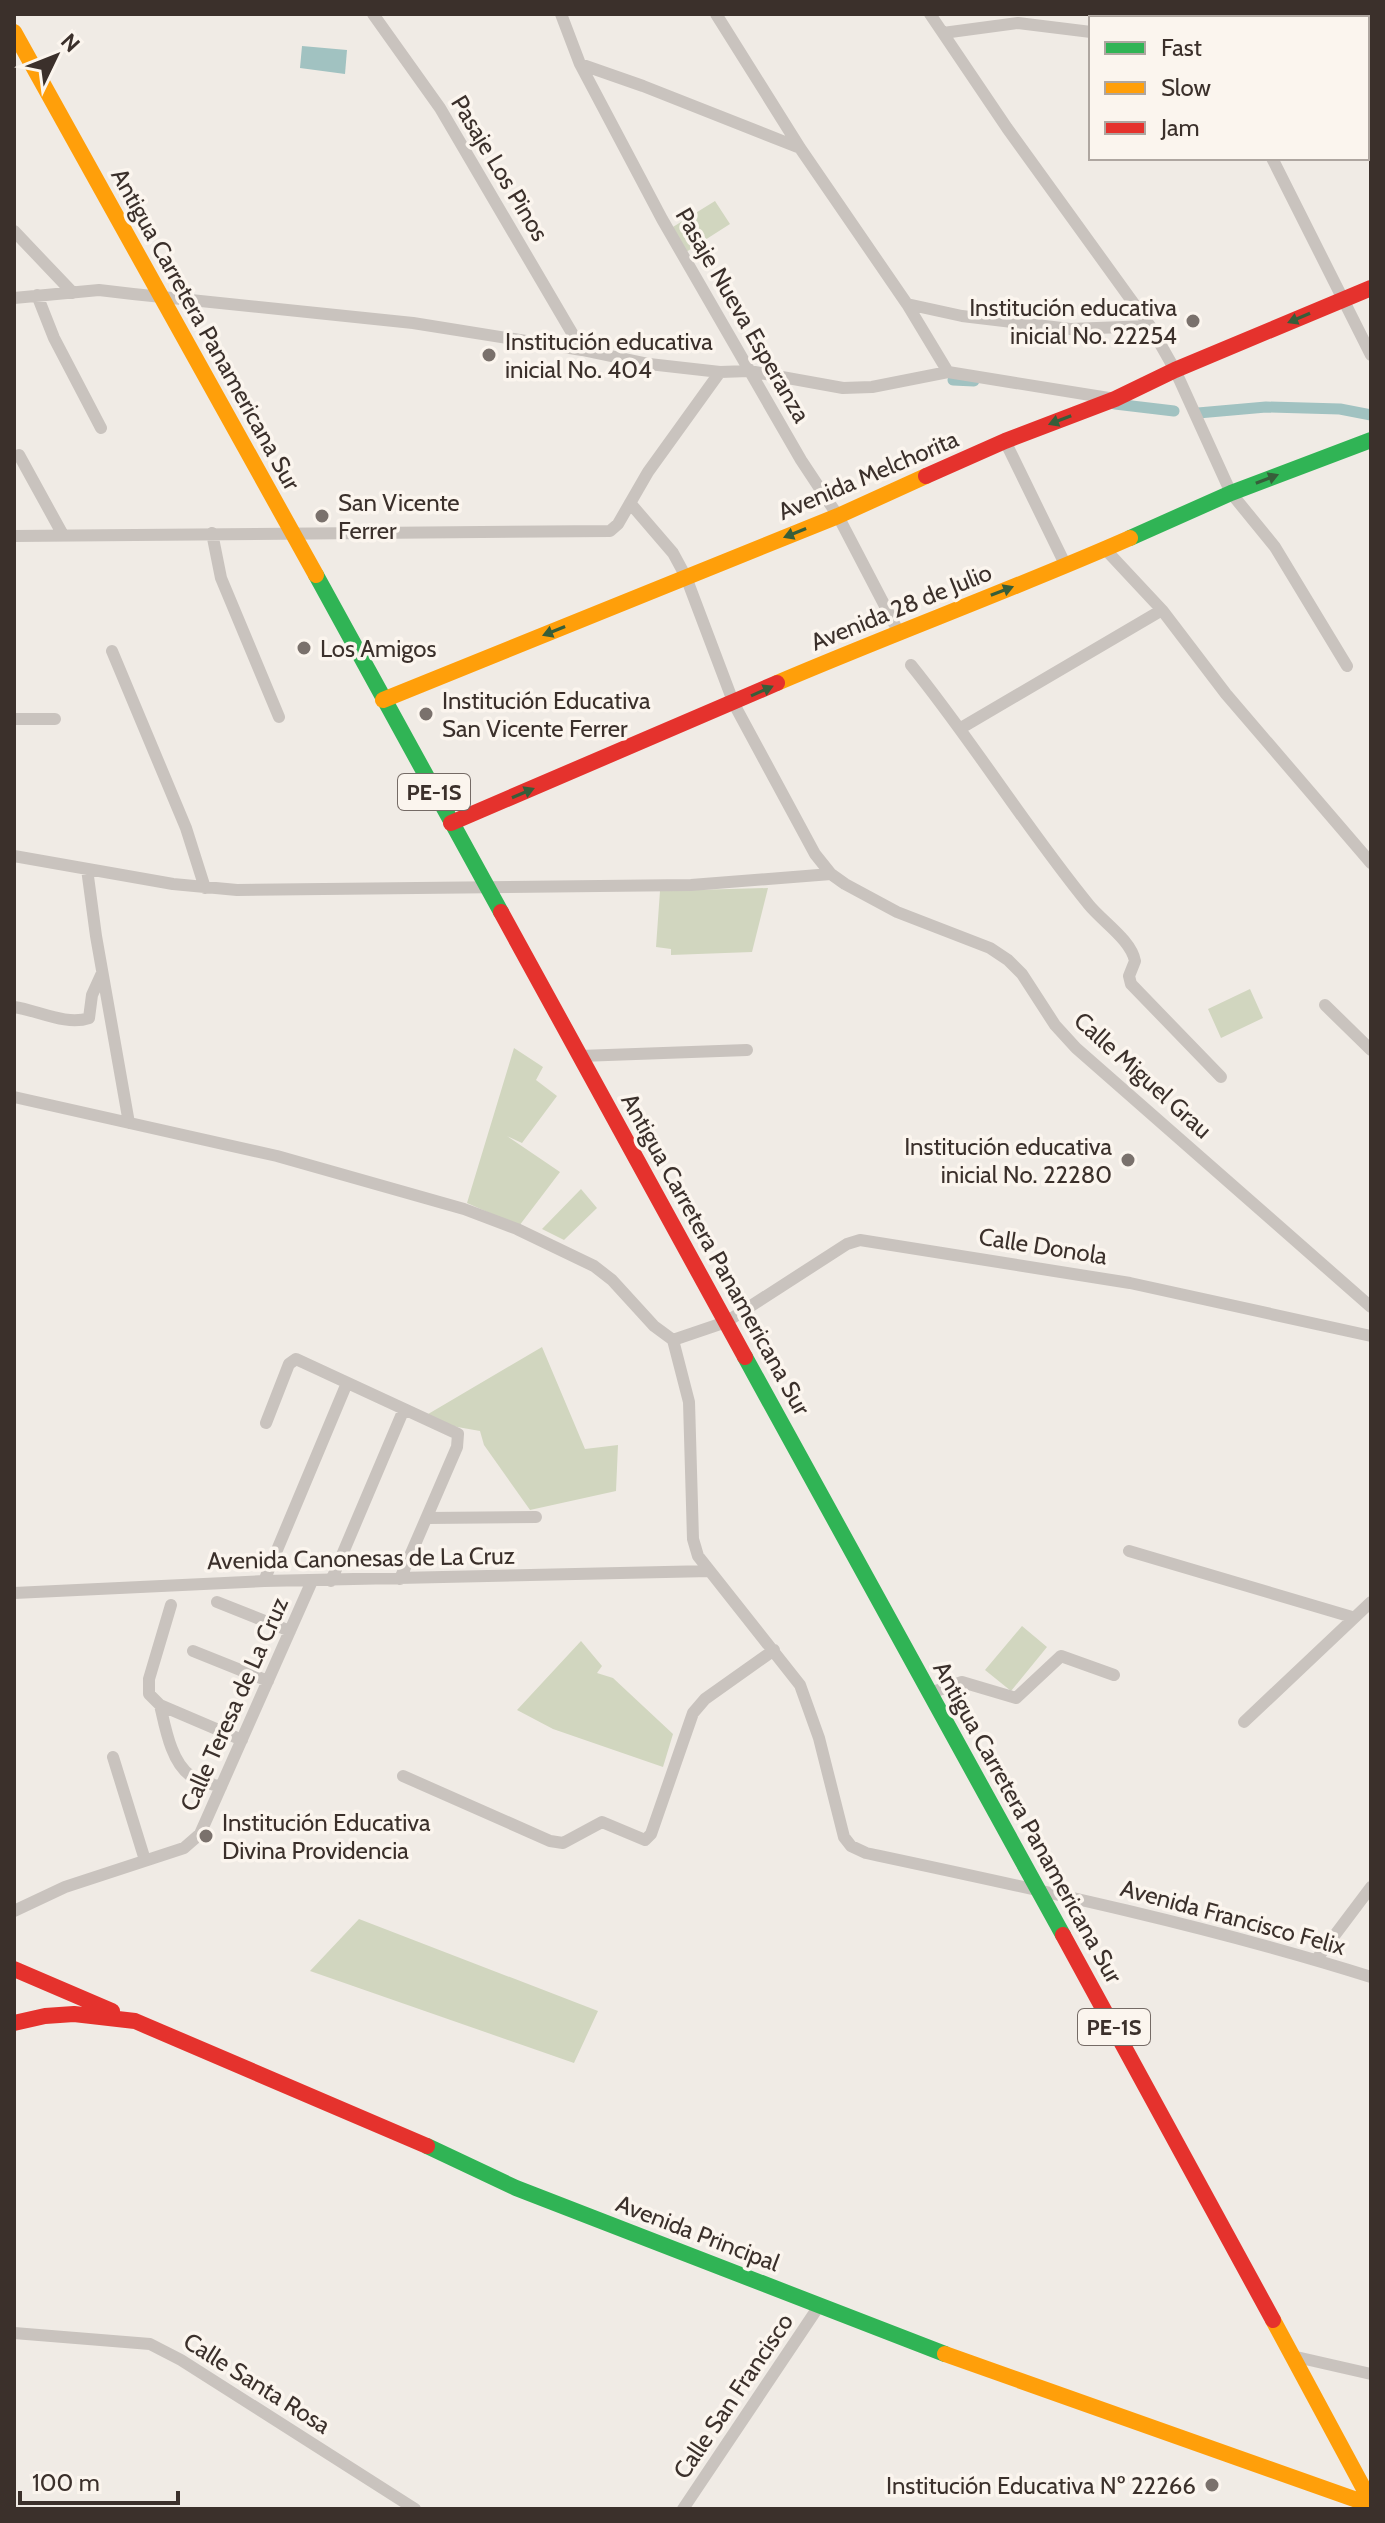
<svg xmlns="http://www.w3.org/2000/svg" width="1385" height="2523" viewBox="0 0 1385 2523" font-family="Cabin,sans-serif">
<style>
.green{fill:#d1d6bf}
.water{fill:#a1c2c1}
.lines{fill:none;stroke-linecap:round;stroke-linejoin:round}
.canal{stroke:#a1c2c1;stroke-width:11}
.street{stroke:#c9c3be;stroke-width:12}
.fast{stroke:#30b455;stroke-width:16}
.slow{stroke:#ff9f0a;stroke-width:16}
.jam{stroke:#e5322d;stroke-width:16}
.oneway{fill:#375e3a}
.poi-dot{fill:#7a716c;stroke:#fbf5ee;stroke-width:3}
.labels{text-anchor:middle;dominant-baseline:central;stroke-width:7;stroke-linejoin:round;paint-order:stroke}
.shield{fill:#fbf5ee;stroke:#756b66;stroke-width:2}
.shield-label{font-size:22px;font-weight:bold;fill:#3b302b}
.street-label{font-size:24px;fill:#3b302b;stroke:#fbf5ee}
.poi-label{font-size:24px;fill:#3b302b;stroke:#fbf5ee;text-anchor:start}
</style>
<rect width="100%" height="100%" fill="#f0ebe5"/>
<path class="green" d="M715 201 730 224 683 254 668 230Z
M768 888 752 952 671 955V949L656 947 660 891Z
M1250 989 1263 1018 1221 1038 1208 1009Z
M514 1048 543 1067 536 1080 557 1096 522 1143 507 1136 560 1172 519 1226 467 1203Z
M581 1189 597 1208 564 1240 542 1229Z
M542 1347 585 1449 618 1445 616 1491 530 1510 484 1445 480 1431 418 1420Z
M1022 1626 1047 1647 1011 1691 985 1670Z
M581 1641 602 1666 597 1673 613 1678 673 1734 663 1767 553 1729 517 1710Z
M359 1919 598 2011 574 2063 310 1971Z"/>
<path class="water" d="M302 46 347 50 345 74 300 68Z"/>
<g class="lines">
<path class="canal" d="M953 380 974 381
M1115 404 1174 411
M1198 413 1266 407 1340 409 1371 415"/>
<path class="street" d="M373 14 440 108 582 350
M561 14 580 64 662 219 801 460 838 516 898 631
M716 14 800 148 907 304 948 372
M930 14 1007 128 1150 326 1175 370 1231 493 1275 547 1347 666
M1199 14 1201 18
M1246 18 1263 14
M943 33 1018 23 1091 32
M580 64 643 86 800 148
M1272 158 1371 355
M14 231 73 293
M37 295 54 338 101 428
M14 298 99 290 133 294 413 323 582 350 649 364 720 372 749 371 843 388 872 387 948 372 1115 399
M907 304 962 316 1070 329 1150 326
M1005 441 1066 566
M19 455 63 535
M630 503 673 553 686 577 734 704 815 854 831 874 845 884 897 912 990 948 1008 960 1022 974 1055 1025 1076 1048 1371 1307
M212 533 221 578 279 717
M14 536 610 531 618 524 648 472 720 372
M1105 549 1162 610 1226 694 1371 863
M112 651 186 828 205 888
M911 665C974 743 1026 828 1089 905 1103 922 1131 940 1135 961L1129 976 1131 984 1221 1077
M14 719H55
M961 728 1162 610
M14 856 173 884 237 890 691 885 831 874
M87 869 96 936 129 1123
M1325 1005 1371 1050
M14 1007C37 1010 66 1026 89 1018L92 995 102 973
M580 1056 747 1050
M14 1097 277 1156 464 1209 517 1229 594 1266 612 1280 654 1326 673 1340
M673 1340 689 1402 693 1539 698 1556 800 1685 819 1738 844 1837 851 1846 866 1853C1035 1889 1206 1925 1371 1977
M673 1340 726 1322 847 1244 860 1240 1130 1283 1371 1336
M266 1423 289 1364 296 1359 458 1434 457 1447 400 1579
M428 1518 536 1517
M1129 1551 1352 1617
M264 1581 347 1383
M331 1581 404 1409
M14 1593 264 1581 710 1571
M217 1602 290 1631
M171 1605 149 1679V1694L160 1705 242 1740
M193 1651 268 1681
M930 1693 962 1682 1016 1698 1061 1656 1114 1675
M160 1705C165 1726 171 1763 191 1776 200 1781 211 1784 221 1787
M1244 1722 1371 1602
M113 1757 145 1860
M403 1776 550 1841 563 1843 602 1822 645 1840 651 1834 693 1713 705 1699 774 1650
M14 1911 65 1887 184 1848 200 1834 312 1581
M1316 1960 1371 1887
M14 2333 150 2344 181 2360 415 2509
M1292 2356 1371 2374
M683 2509 819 2306"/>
<path class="fast" d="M1130 538 1231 493 1371 440
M316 575 501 912
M745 1357 1063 1935
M427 2146 516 2188 945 2354"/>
<path class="slow" d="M14 32 316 575
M777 683C894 633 1014 589 1130 538
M383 700 838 516 926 476
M1273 2320 1371 2502
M945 2354 1371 2505"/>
<path class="jam" d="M926 476 1005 441 1115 399 1175 370 1371 288
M451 823 777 683
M501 912 745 1357
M1063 1935 1273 2320
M14 1969 112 2011
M14 2023 45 2016 74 2014 135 2021 427 2146"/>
</g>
<defs><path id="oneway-solid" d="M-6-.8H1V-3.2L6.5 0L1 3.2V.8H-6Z" transform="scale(2)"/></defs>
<g class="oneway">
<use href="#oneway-solid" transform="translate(1299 318) rotate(157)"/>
<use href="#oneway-solid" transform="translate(1060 420) rotate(159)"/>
<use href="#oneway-solid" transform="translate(1267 479) rotate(-21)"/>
<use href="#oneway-solid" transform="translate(795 533) rotate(158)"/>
<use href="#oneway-solid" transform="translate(1002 591) rotate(-21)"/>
<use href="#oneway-solid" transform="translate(554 631) rotate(158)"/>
<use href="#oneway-solid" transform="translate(762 691) rotate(-24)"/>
<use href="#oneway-solid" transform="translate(523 793) rotate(-23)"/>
</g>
<g class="poi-dot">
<circle cx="1193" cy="321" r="8"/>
<circle cx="489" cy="355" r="8"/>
<circle cx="322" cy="516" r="8"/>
<circle cx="304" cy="648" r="8"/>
<circle cx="426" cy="714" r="8"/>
<circle cx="1128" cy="1160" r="8"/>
<circle cx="206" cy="1836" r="8"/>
<circle cx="1212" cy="2485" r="8"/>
</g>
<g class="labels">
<g class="shield">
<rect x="398" y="774" width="72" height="36" rx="6"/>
<rect x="1078" y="2009" width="72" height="36" rx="6"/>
</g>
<g class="shield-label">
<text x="434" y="792">PE-1S</text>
<text x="1114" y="2027">PE-1S</text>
</g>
<g class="street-label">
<text transform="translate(500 168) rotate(59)">Pasaje Los Pinos</text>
<text transform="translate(743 315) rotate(60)">Pasaje Nueva Esperanza</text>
<text transform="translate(206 329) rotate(61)">Antigua Carretera Panamericana Sur</text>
<text transform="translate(868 475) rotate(-23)">Avenida Melchorita</text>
<text transform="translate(901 607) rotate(-22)">Avenida 28 de Julio</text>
<text transform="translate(1143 1075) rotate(42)">Calle Miguel Grau</text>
<text transform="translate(1043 1246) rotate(9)">Calle Donola</text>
<text transform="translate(716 1254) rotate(61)">Antigua Carretera Panamericana Sur</text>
<text transform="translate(361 1558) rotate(-1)">Avenida Canonesas de La Cruz</text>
<text transform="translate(234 1704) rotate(-66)">Calle Teresa de La Cruz</text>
<text transform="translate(1028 1822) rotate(61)">Antigua Carretera Panamericana Sur</text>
<text transform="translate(1233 1917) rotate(15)">Avenida Francisco Felix</text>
<text transform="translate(698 2233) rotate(21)">Avenida Principal</text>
<text transform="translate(257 2383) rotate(32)">Calle Santa Rosa</text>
<text transform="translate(733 2396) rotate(-56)">Calle San Francisco</text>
</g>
<g class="poi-label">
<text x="1177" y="307" text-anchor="end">Institución educativa<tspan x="1177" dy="28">inicial No. 22254</tspan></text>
<text x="505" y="341">Institución educativa<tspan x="505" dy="28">inicial No. 404</tspan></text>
<text x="338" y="502">San Vicente<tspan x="338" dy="28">Ferrer</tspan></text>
<text x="320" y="648">Los Amigos</text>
<text x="442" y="700">Institución Educativa<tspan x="442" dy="28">San Vicente Ferrer</tspan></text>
<text x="1112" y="1146" text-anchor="end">Institución educativa<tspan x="1112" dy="28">inicial No. 22280</tspan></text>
<text x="222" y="1822">Institución Educativa<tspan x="222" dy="28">Divina Providencia</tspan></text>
<text x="1196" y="2485" text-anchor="end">Institución Educativa Nº 22266</text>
</g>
</g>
<rect width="1385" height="2523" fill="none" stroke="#3b302b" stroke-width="32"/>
<rect x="1089" y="16" width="280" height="144" fill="#fbf5ee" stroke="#aea6a0" stroke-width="2"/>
<rect x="1105" y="42" width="40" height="12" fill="#30b455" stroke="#aea6a0" stroke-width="2"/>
<text x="1161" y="56" font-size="24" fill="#3b302b">Fast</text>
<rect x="1105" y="82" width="40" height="12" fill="#ff9f0a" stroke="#aea6a0" stroke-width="2"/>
<text x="1161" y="96" font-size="24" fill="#3b302b">Slow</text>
<rect x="1105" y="122" width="40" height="12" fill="#e5322d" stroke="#aea6a0" stroke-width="2"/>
<text x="1161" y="136" font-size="24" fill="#3b302b">Jam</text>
<g transform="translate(56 56) rotate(47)" stroke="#fbf5ee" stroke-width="6" paint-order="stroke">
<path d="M0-6L14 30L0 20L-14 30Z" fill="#3b302b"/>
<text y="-12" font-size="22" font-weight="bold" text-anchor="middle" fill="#3b302b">N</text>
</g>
<path d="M20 2491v12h158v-12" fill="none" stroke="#3b302b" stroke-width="4"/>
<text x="32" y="2491" font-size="24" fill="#3b302b" stroke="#fbf5ee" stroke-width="6" paint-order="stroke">100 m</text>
</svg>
